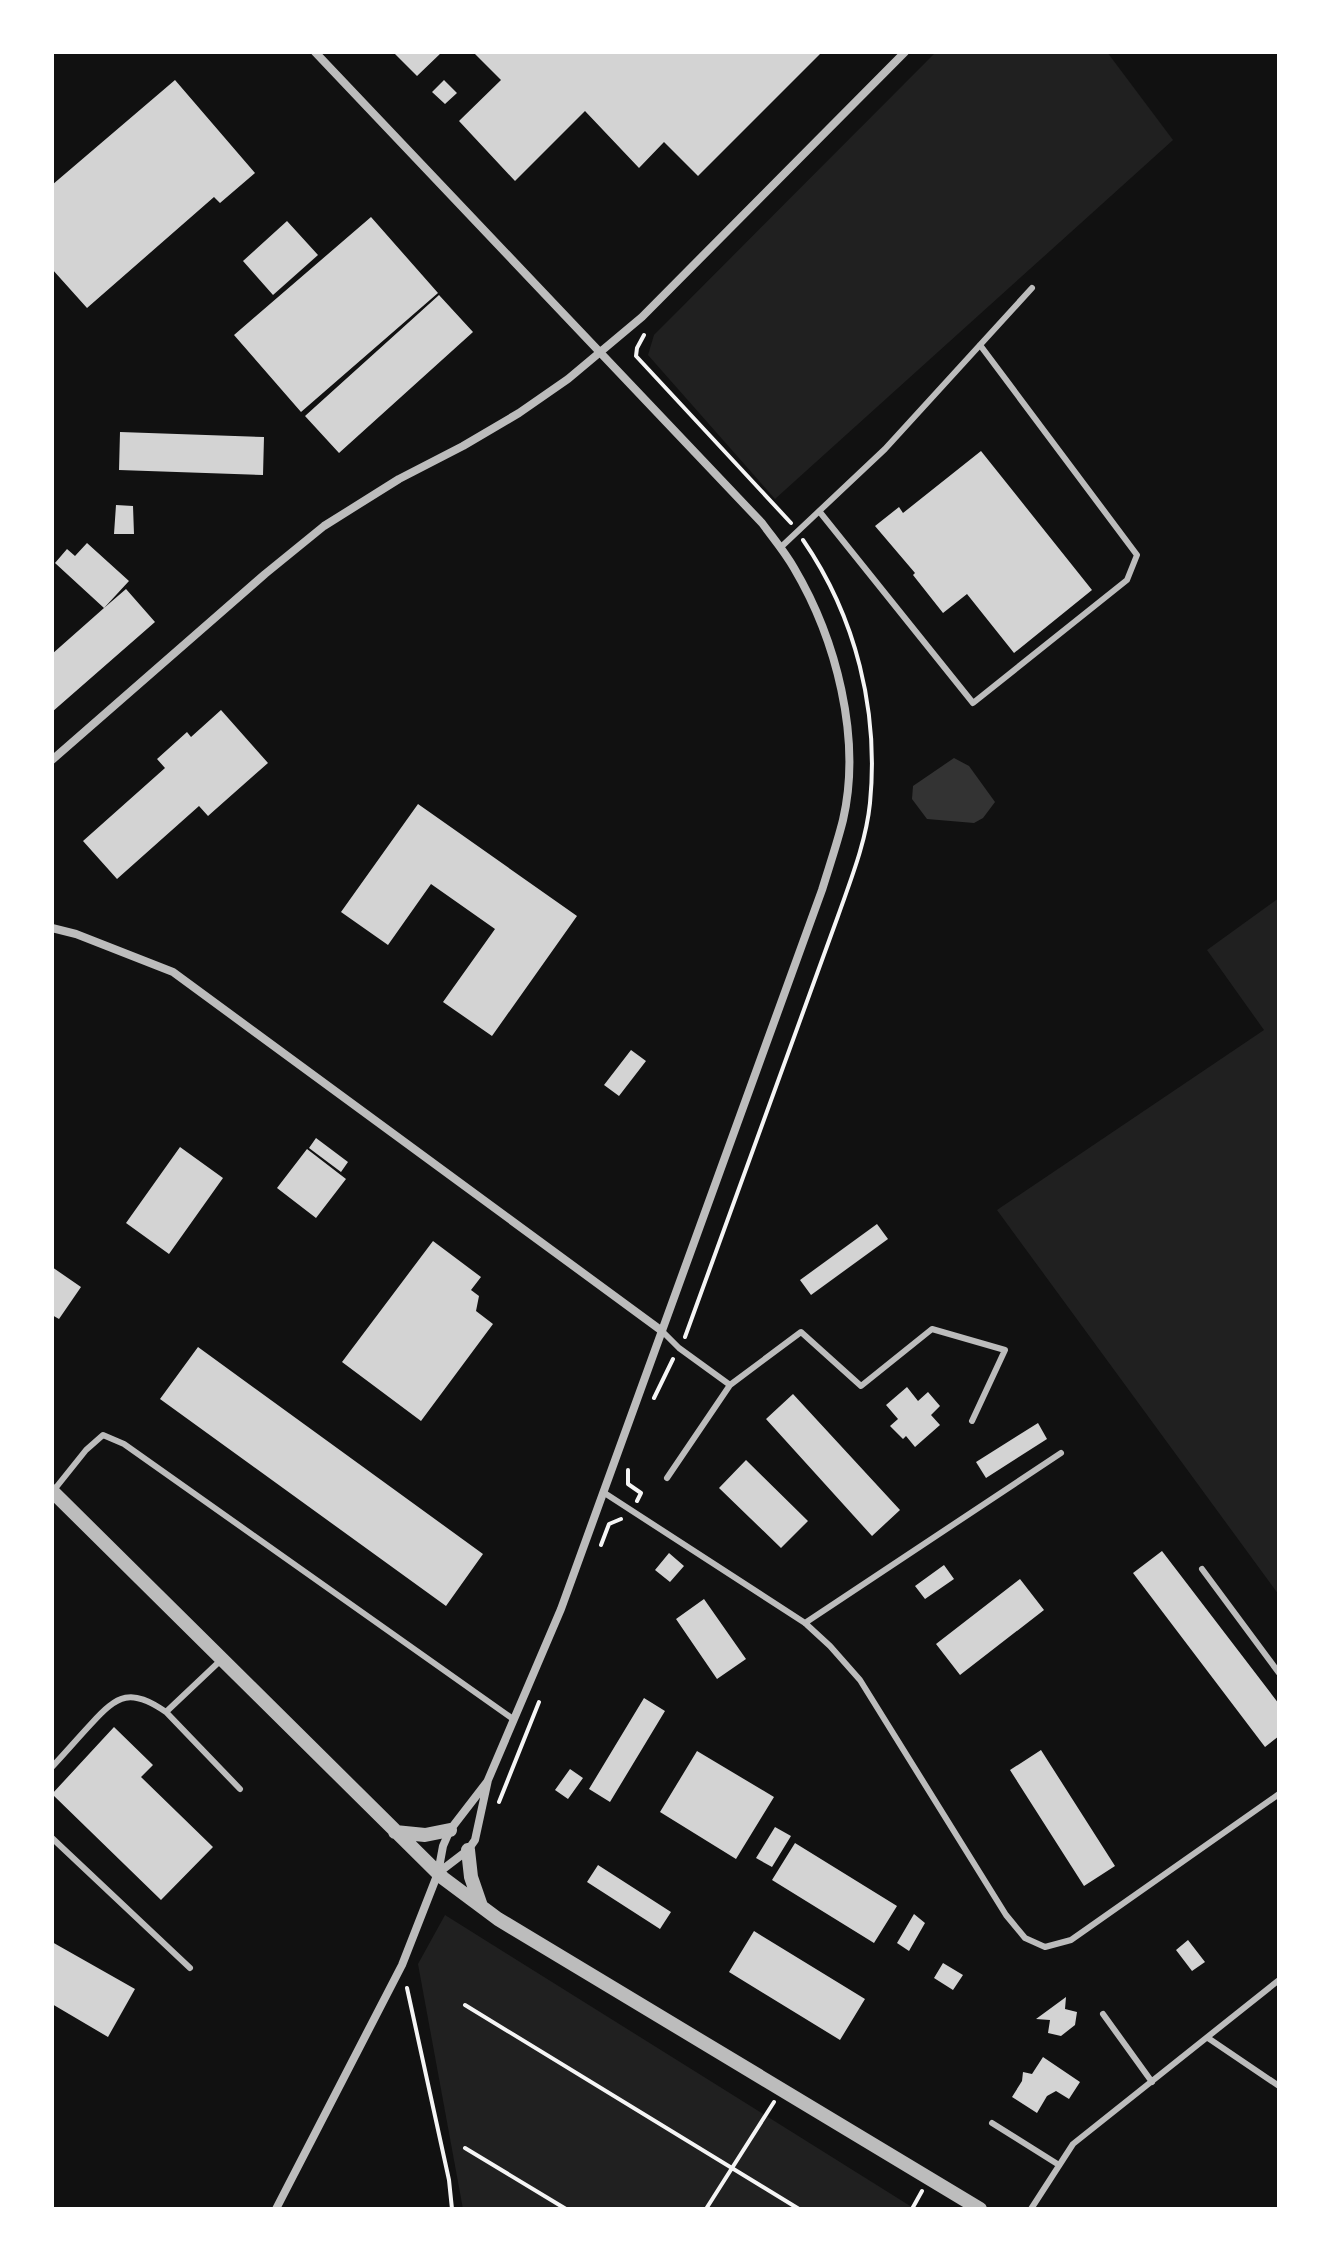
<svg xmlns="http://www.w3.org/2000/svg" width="1331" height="2261" viewBox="0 0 1331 2261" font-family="Figtree,sans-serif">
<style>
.green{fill:#202020}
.water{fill:#333}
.building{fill:#d3d3d3}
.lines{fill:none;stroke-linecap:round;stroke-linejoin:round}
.path{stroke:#f5f5f5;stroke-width:4}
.service{stroke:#bcbcbc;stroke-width:6}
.minor{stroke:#bcbcbc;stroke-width:8}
.tertiary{stroke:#bcbcbc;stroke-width:14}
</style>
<rect width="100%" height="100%" fill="#111"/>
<path class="green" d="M936 52H1107L1173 140 775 499 648 355 654 335Z
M1279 898V1595L997 1210 1264 1030 1207 950Z
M445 1915 915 2209H463L418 1964Z"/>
<path class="water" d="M954 758 969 766 995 802 983 818 974 823 927 819 912 799 913 786Z"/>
<path class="building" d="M393 52H442L417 76Z
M473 52H822L698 176 664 142 639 168 585 111 515 181 459 121 501 80Z
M175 80 255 173 220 203 214 197 87 308 52 269V185Z
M444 80 457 93 445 104 432 92Z
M371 217 438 293 301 412 234 335Z
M287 221 318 255 273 295 243 261Z
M439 295 473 332 339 453 305 416Z
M120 432 264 437 263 475 119 470Z
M981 451 1092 590 1014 653 967 594 943 613 913 575 915 573 875 526 899 507 903 513Z
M116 505 133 506 134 534H114Z
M87 543 129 581 104 608 126 589 155 622 52 712V654L104 608 55 563 67 549 75 556Z
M221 710 268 763 208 816 199 806 117 879 83 841 165 768 157 759 187 732 191 737Z
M418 804 577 916 492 1036 443 1002 495 929 431 884 388 945 341 912Z
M631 1050 646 1061 619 1096 604 1085Z
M316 1138 348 1162 341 1172 309 1148Z
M180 1147 223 1178 169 1254 126 1223Z
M307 1149 346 1179 316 1218 277 1188Z
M877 1224 888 1239 811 1295 800 1280Z
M433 1241 481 1277 471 1290 479 1296 476 1311 493 1324 421 1421 342 1362Z
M52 1267 81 1287 59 1319 52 1315Z
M198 1347 483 1554 446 1606 160 1399Z
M907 1387 918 1401 928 1392 940 1406 931 1415 940 1425 915 1447 906 1436 903 1439 890 1426 898 1419 886 1405Z
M793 1394 900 1510 872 1536 766 1419Z
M1038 1423 1047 1439 986 1478 976 1462Z
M746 1460 808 1521 781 1548 719 1488Z
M1162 1551 1279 1704V1736L1265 1747 1133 1573Z
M669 1553 684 1566 670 1582 655 1570Z
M944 1565 954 1579 925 1599 915 1586Z
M1020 1579 1044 1610 960 1675 936 1644Z
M704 1599 746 1659 717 1679 676 1619Z
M644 1698 665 1711 610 1802 589 1789Z
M114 1727 153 1765 141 1777 213 1847 161 1900 52 1794Z
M1041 1750 1115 1866 1084 1886 1010 1770Z
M697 1751 774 1797 736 1859 660 1812Z
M570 1769 583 1778 568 1799 555 1790Z
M775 1827 791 1836 772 1867 756 1858Z
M795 1843 897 1906 874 1943 772 1880Z
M598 1865 671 1912 660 1929 587 1882Z
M914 1914 925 1923 909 1951 897 1943Z
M754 1931 865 1999 840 2040 729 1972Z
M1188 1940 1205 1962 1192 1971 1176 1950Z
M52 1942 135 1989 108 2037 52 2004Z
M943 1963 963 1975 953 1990 934 1978Z
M1066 1997 1065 2009 1077 2012 1075 2025 1061 2036 1048 2033 1050 2020 1036 2019Z
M1043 2057 1080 2082 1069 2099 1056 2091 1047 2096 1037 2113 1012 2097 1022 2081 1023 2072 1032 2074Z"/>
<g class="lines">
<path class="path" d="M644 335 637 348 636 356 791 523
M685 1337 838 916C851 879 866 842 870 803 879 711 856 617 803 540
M654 1398 673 1359
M628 1470V1484L641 1493 637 1501
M601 1545 609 1524 621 1519
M499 1802 539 1702
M407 1988 449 2180 452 2209
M465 2005 799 2209
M465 2148 566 2209
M706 2209 774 2102
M912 2209 922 2191"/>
<path class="service" d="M819 511 973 703 1127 580 1137 555 980 345
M780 548 885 449 1032 288
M662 1331 679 1348 730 1385 801 1332 861 1386 932 1329 1005 1350 972 1421
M667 1478 730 1385
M54 1490 86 1450 103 1435 124 1444 513 1719
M603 1492 805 1623 830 1646 860 1680 1006 1915 1025 1938 1045 1947 1071 1940 1279 1794
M1202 1569 1279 1673
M805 1623 1061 1453
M166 1712 240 1789
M52 1767C65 1753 78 1738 91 1724 118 1694 131 1688 166 1712L221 1660
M52 1838 190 1968
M1103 2014 1152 2082
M1208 2038 1279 2086
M992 2123 1059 2165
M1031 2209 1073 2144 1279 1980"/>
<path class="minor" d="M315 52 762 523C773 538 785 552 794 568 836 639 862 738 843 820 837 844 829 867 822 890L561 1609 488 1780 475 1840 468 1850 438 1873
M52 760 265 574 324 526 399 479 463 446 519 413 568 379 642 317 905 52
M52 928 76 934 173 972 662 1331
M276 2209 402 1965 438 1873 443 1846 450 1830 487 1782"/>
<path class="tertiary" d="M52 1491 443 1878 498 1919 980 2209
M395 1832 425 1835 450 1830
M468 1850 471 1877 481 1906"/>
</g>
<rect width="1331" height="2261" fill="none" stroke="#ffffff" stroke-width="108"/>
</svg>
